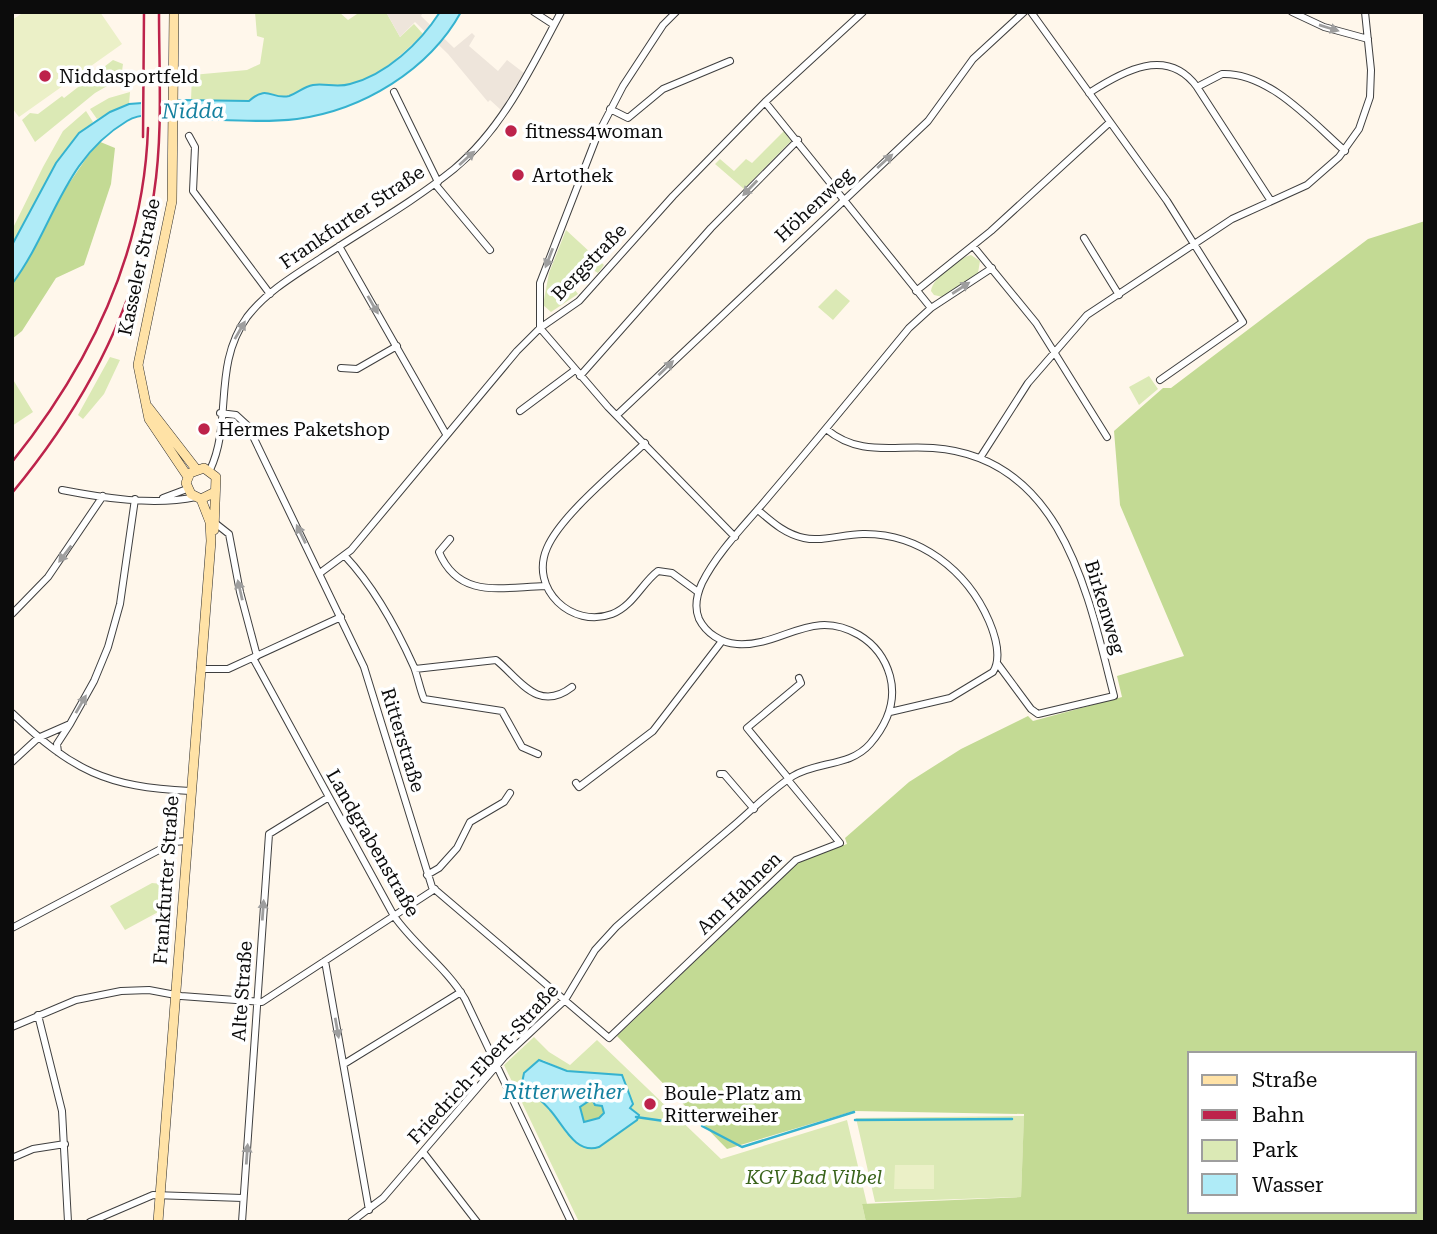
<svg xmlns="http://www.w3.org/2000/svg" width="1437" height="1234" viewBox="0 0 1437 1234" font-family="'Roboto Serif',serif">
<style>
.green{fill:#dbe9b5;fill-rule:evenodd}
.forest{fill:#c3da94;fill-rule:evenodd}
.pitch{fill:#ebf0c7}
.plaza{fill:#eee5db}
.water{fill:#afebf7;stroke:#35b2cf;stroke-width:2;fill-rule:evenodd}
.pier{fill:#fff7eb}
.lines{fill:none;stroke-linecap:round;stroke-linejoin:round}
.stream{stroke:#35b2cf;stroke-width:2.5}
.street-casing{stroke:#3f3f3f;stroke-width:8}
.secondary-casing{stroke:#2e2e2e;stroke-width:10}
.street{stroke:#fff;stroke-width:6}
.secondary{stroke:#ffe2a6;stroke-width:9}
.rail{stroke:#bd234b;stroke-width:2.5}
.oneway{fill:#9e9e9e}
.poi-dot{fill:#bd234b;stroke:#fff;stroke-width:2.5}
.labels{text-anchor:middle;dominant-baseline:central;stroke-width:7;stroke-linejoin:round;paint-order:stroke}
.poi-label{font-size:19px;fill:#0c0c0c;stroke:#fff;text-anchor:start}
.street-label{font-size:19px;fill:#0c0c0c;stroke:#fff}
.park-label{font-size:19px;font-style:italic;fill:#3a641c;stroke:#fff}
.water-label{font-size:21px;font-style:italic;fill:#14809f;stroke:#fff}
</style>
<rect width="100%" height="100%" fill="#fff7eb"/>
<path class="green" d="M255 12H339L348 20 360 12H386L400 37 414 24 423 34C398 58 368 88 330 87 325 87 320 84 314 85 303 86 296 96 284 96 268 97 264 88 249 101L191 100 192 75 247 70 260 64 264 38 257 36Z
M113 60 123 64 121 78 95 93 35 142 22 120 30 113 38 114 62 96 64 98Z
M130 92 129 104 97 119 90 109 109 98Z
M86 111 93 122 69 145 12 245V230L43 167 63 131Z
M784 131 791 141 744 189 715 164 720 159 734 171 746 159 752 163Z
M566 230 604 265 598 273 593 270 575 290 578 294 551 312 543 305 549 273Z
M971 255 980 261 978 273 943 297 934 295 931 291C933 277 959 258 971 255Z
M836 289 850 301 833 320 818 307Z
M110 357 120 360 104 394 83 419 78 415Z
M1149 376 1158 389 1139 405 1129 387Z
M12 378 33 412 12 426Z
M152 883 162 884 160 911 125 930 110 906Z
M534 1037 549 1052 570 1065 597 1040 721 1159 847 1120 867 1204H862L866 1222H579L504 1065ZM543 1060 567 1071 622 1075 633 1103 630 1108 636 1112C617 1139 598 1132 567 1134L549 1108 522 1080 528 1069Z
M1024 1116 1021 1197 875 1202 856 1118Z"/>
<path class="forest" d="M98 141 115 148 111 184 84 265 56 278 22 331 12 339V284L51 210Z
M1425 221V1222H866L862 1204 1021 1197 1024 1114 854 1111 727 1149 617 1036 802 859 847 844 845 838 909 782 961 749 1028 716 1033 721 1122 697 1117 676 1184 656 1120 505 1114 431 1163 388H1171L1368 239ZM1190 1054H1414V1211H1190Z
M592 1099 602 1106 604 1113 599 1118 583 1122 580 1115 581 1106Z"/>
<path class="pitch" d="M24 12H100L122 44 19 117 12 108V20Z
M895 1165H934V1189H894Z"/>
<path class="plaza" d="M386 12H423L421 16 454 48 472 33 475 36 469 46 498 71 507 60 524 73 501 110 490 100 488 102 448 54 415 22 400 37Z"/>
<path class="water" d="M440 12H461C429 70 363 110 297 119 264 123 228 120 195 119 173 119 148 109 127 121 62 160 54 228 12 284V245L56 163 79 133 110 112 129 104 183 100 249 101C268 84 271 100 289 96 298 93 303 87 313 85 325 83 337 88 350 84 386 75 420 43 440 12Z
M539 1060 567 1071 622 1075 633 1104 630 1108 639 1115 637 1120 599 1147C575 1155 563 1124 550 1110 542 1100 531 1093 522 1083L524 1073ZM592 1099 595 1105 602 1106 604 1113 599 1118 584 1122 580 1107Z"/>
<path class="pier" d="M162 98V120H141V99Z"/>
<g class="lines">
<path class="stream" d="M636 1117 671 1122 688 1119
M855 1120 1012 1119
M702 1126 742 1147 854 1112"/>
<g class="street-casing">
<path id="street" d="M534 12 554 25
M676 12 663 25 623 86 597 136 540 283V328L608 407 735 537
M1031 12 1167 201 1243 322 1160 380
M1292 12 1324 27 1368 39
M1197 87 1222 74C1269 72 1313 123 1345 151
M394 92 438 182
M1089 93C1123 71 1167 46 1197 87L1271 201
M765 102 931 308
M610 109 628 118 663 89 730 61
M189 136 195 147 193 191 270 294
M435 184 490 250
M1084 238 1119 295
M339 246 446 434
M973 246 1036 323 1107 437
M916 291 991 231 1109 123
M341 368 357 369 397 346
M580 376 711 228 798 140
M520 411 575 370
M220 413 236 415 248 426 364 667 432 887 609 1038 796 860 840 843 788 780
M617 415 928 121 973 59 1024 12
M826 429C860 457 893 445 933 448 1063 457 1088 595 1114 696L1038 714 1031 709 997 663
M645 443C618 469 561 515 547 548 529 589 572 629 612 614 633 606 642 583 658 571L672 573 698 592
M980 458 1028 383 1087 315 1232 219 1307 185 1339 157 1359 129 1370 97 1371 70 1365 12
M210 470C233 421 212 366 247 317 266 292 295 275 321 258 365 229 413 202 454 169 503 128 531 68 561 12
M62 490C103 498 154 506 196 497
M163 498 187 489
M758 510C772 522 785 534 804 538 823 542 843 534 863 534 919 533 967 570 989 621 995 635 1002 658 993 672L950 698 890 712
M215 523 229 534 240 592 257 656
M450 539 439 552C459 600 503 587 545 586
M345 556C375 588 396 627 414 667 418 678 420 689 424 699L502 711 522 747 538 754
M320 573 351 550 517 351 540 328 579 301 673 196 765 102 863 12
M12 614 48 577 103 496
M253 658 394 916C415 946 446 967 465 999L571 1222
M200 669H228L341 617
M415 669 496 660C518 677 537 714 572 687
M12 713C73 771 106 787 190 791
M58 752 57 744 70 724
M12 762 38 738 70 724 94 681 108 647 120 604 135 499
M720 774H724L754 809
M789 779 747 728 801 683 799 678
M576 783 579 787 653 731 722 641
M427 875 439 868 457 848 470 822 504 802 510 793
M12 928 174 842 187 841
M325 961 369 1210
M38 1015 62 1111 68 1222
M12 1027 76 1000 121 991 149 990 181 996 262 1002 435 889
M344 1064 461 992
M423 1152 477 1222
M12 1158 33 1149 65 1144
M90 1222 153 1195 243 1198
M242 1222 269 834 329 797
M351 1222 383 1198 505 1056 565 1000 595 950 616 927C654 893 693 860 732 827 752 810 771 790 793 776 817 761 850 767 870 744 887 724 897 702 890 676 885 658 874 644 859 635 811 607 783 647 737 644 721 643 706 633 699 619 694 607 697 594 702 583 718 551 747 523 770 495 817 440 863 384 909 328L931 308 992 268"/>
</g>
<g class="secondary-casing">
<path id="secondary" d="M174 12 172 201 138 365 149 419 188 477
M148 407 196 469
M213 493 201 499 191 494 186 483 190 473 204 468 216 477 214 530
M158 1222 211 541 210 522 201 499"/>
</g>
<use href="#street" class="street"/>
<use href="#secondary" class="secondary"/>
<path class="rail" d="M143 137 144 12
M12 462C89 366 144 254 148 128
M12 493C85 405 138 307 154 193 163 134 159 72 159 12"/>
</g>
<defs><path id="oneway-solid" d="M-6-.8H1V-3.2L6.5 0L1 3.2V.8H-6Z" transform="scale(1.75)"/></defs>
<g class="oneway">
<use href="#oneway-solid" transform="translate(1329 28) rotate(17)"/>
<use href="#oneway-solid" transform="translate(467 158) rotate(-42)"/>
<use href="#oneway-solid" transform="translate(885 161) rotate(-42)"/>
<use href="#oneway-solid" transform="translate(750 188) rotate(134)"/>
<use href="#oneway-solid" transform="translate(549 258) rotate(111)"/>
<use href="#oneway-solid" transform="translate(961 288) rotate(-33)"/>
<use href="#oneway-solid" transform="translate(373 305) rotate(60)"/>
<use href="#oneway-solid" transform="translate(240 330) rotate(-60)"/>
<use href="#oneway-solid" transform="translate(666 368) rotate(-44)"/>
<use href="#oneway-solid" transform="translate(301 534) rotate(-116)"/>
<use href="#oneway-solid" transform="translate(65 554) rotate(127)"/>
<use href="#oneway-solid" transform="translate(240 590) rotate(-103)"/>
<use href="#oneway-solid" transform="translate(81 704) rotate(-60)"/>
<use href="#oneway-solid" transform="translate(263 910) rotate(-86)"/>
<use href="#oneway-solid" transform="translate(337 1028) rotate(80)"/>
<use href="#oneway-solid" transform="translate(247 1154) rotate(-86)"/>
</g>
<g class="poi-dot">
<circle cx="45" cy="76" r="7"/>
<circle cx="511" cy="131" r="7"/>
<circle cx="518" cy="175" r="7"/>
<circle cx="204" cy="429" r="7"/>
<circle cx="650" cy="1104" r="7"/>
</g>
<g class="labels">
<g class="poi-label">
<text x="59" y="76">Niddasportfeld</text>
<text x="525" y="131">fitness4woman</text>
<text x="532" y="175">Artothek</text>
<text x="218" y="429">Hermes Paketshop</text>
<text x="664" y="1093">Boule-Platz am<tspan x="664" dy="22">Ritterweiher</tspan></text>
</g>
<g class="street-label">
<text transform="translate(814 205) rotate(-43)">Höhenweg</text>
<text transform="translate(352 217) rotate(-34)">Frankfurter Straße</text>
<text transform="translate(589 262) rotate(-46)">Bergstraße</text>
<text transform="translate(139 267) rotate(-78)">Kasseler Straße</text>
<text transform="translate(1105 607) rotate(73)">Birkenweg</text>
<text transform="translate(403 740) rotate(73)">Ritterstraße</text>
<text transform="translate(373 843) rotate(60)">Landgrabenstraße</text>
<text transform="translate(166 880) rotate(-86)">Frankfurter Straße</text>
<text transform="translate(739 893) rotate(-44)">Am Hahnen</text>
<text transform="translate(242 991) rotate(-86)">Alte Straße</text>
<text transform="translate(483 1064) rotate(-47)">Friedrich-Ebert-Straße</text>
</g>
<g class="park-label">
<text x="814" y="1177">KGV Bad Vilbel</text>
</g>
<g class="water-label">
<text transform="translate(193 111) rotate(-1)">Nidda</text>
<text x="564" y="1092">Ritterweiher</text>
</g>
</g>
<rect width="1437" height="1234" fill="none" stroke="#0c0c0c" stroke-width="28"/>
<rect x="1188" y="1052" width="228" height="161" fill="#ffffff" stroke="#9e9e9e" stroke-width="2"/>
<rect x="1202" y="1075" width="35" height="10" fill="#ffe2a6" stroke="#9e9e9e" stroke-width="2"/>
<text x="1252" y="1087" font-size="21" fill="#0c0c0c">Straße</text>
<rect x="1202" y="1110" width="35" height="10" fill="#bd234b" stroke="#9e9e9e" stroke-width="2"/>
<text x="1252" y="1122" font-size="21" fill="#0c0c0c">Bahn</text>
<rect x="1202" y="1140" width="35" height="21" fill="#dbe9b5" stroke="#9e9e9e" stroke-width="2"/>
<text x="1252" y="1157" font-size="21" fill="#0c0c0c">Park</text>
<rect x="1202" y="1174" width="35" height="21" fill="#afebf7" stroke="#9e9e9e" stroke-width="2"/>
<text x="1252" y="1192" font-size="21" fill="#0c0c0c">Wasser</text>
</svg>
